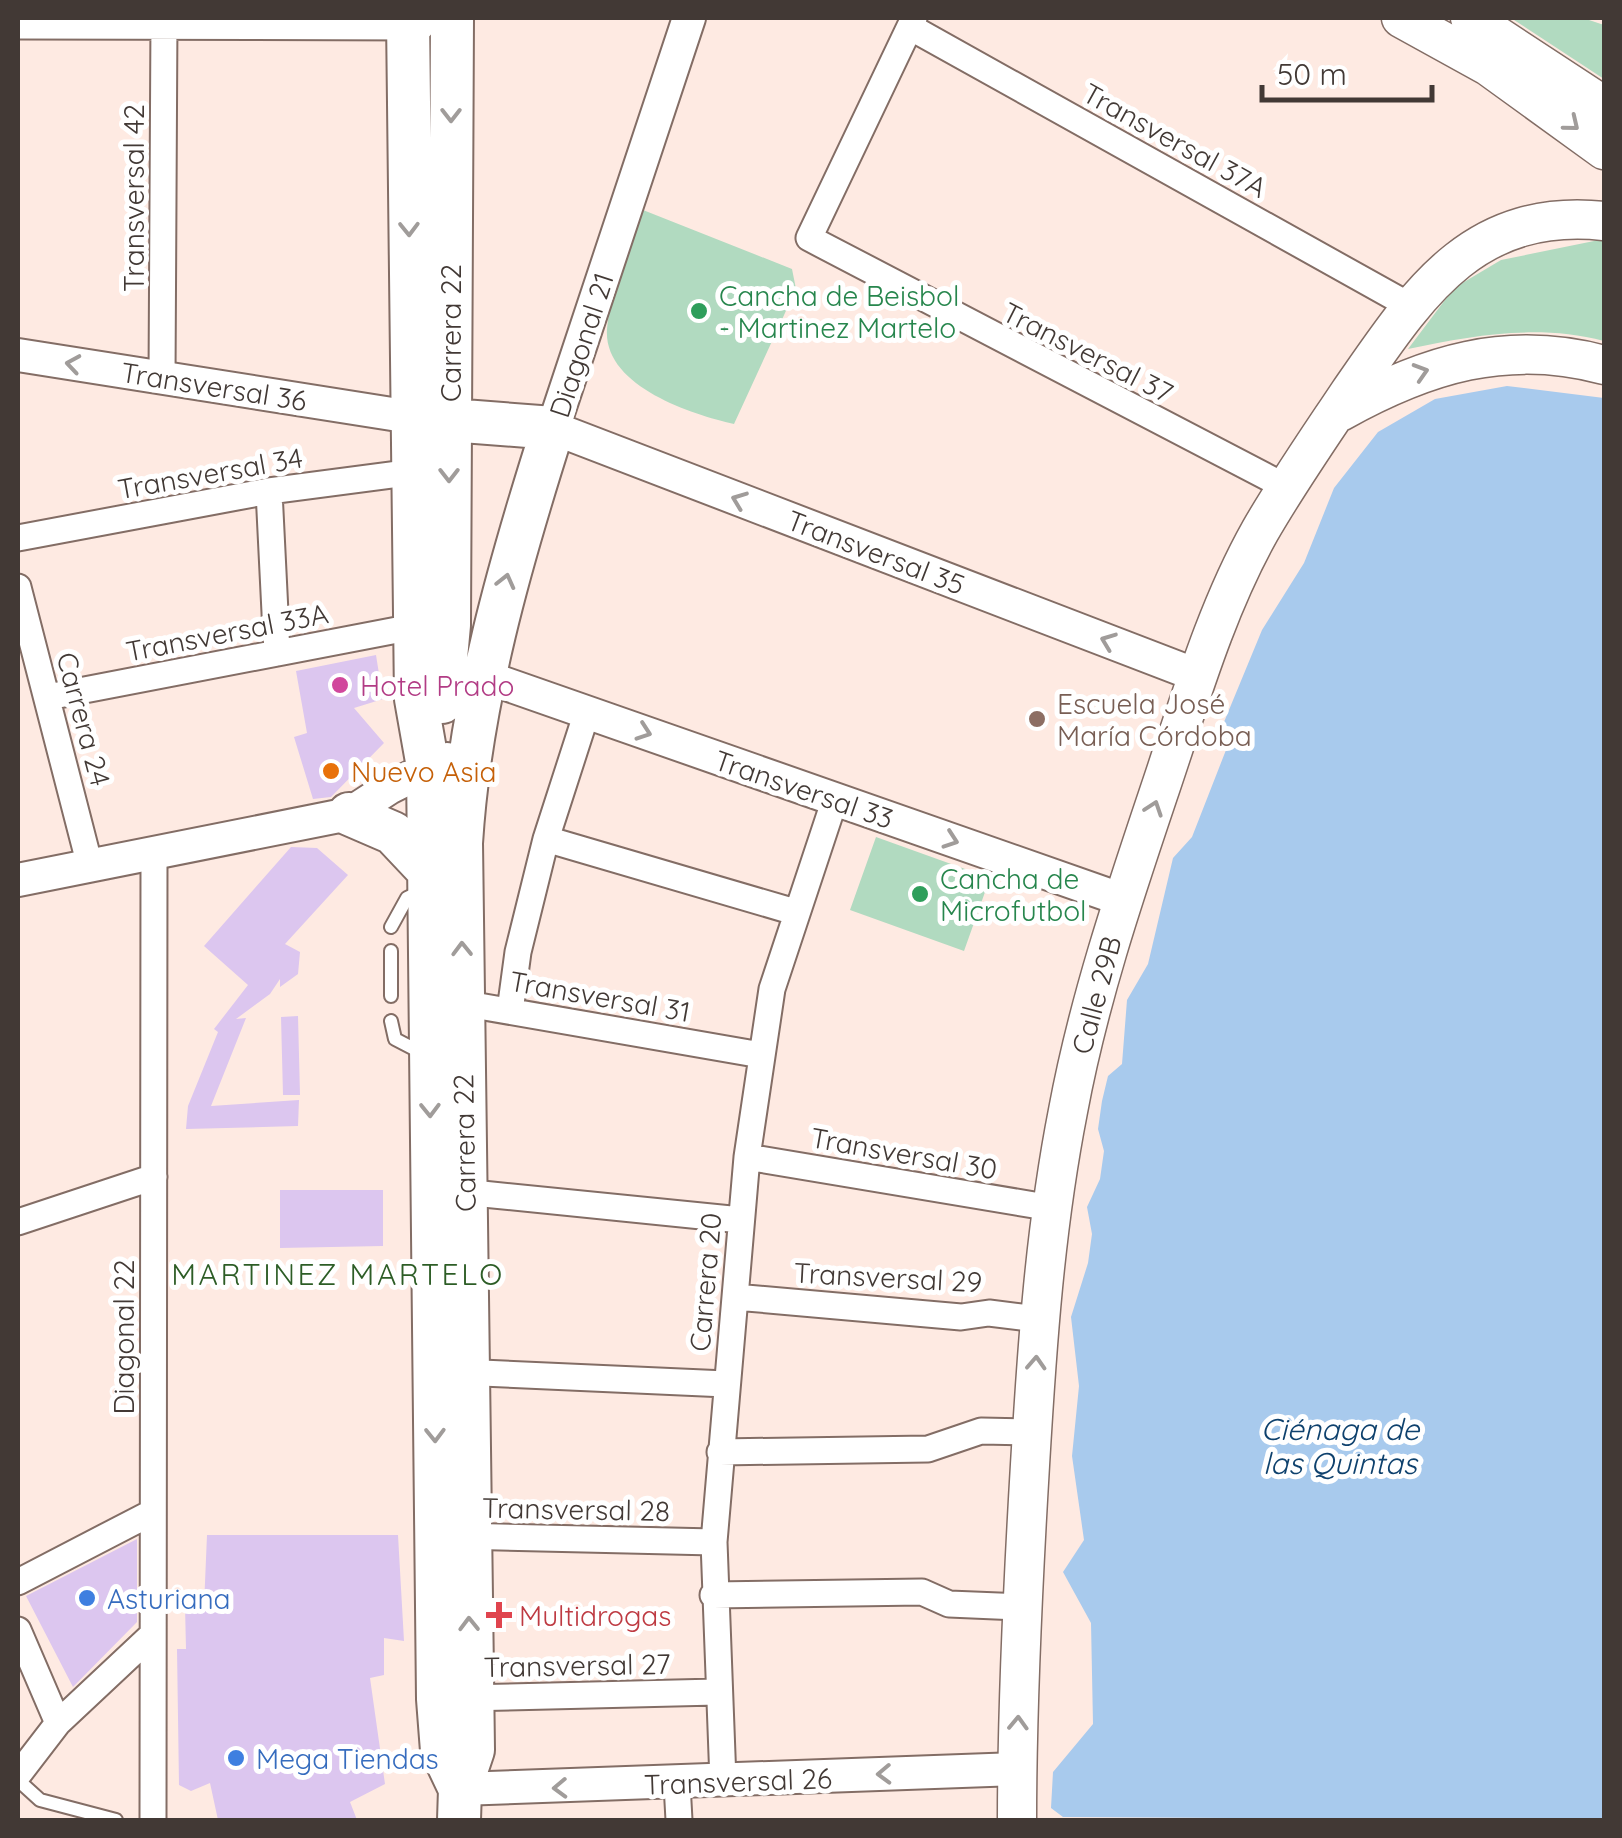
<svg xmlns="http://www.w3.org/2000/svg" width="1622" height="1838" viewBox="0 0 1622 1838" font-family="Quicksand,sans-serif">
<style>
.green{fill:#b1dac0}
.water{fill:#a8caed}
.building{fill:#dcc6ef}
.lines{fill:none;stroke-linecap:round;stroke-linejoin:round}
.service-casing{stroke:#836d65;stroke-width:16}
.minor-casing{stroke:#836d65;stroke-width:29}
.tertiary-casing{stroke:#836d65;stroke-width:36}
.secondary-casing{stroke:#836d65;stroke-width:41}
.primary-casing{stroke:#836d65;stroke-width:46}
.service{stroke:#fff;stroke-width:12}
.minor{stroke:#fff;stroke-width:25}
.tertiary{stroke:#fff;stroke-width:32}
.secondary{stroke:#fff;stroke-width:38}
.primary{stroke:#fff;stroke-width:42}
.oneway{stroke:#a09c9a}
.leisure-dot{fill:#2e9e5b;stroke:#fff;stroke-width:4}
.hotel-dot{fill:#d1479c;stroke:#fff;stroke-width:4}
.education-dot{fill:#8d6e63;stroke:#fff;stroke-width:4}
.food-dot{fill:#e8710a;stroke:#fff;stroke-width:4}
.shop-dot{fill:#3f7fe0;stroke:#fff;stroke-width:4}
.health-dot{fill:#e0444e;stroke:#fff;stroke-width:4}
.labels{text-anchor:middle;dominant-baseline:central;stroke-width:10;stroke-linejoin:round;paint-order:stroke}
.street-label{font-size:28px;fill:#423935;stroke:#fff}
.leisure-label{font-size:28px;fill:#27864d;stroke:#fff;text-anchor:start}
.hotel-label{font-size:28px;fill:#b23c85;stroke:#fff;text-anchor:start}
.education-label{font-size:28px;fill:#785e54;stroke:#fff;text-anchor:start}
.food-label{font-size:28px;fill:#c56008;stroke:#fff;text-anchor:start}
.shop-label{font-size:28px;fill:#366cbe;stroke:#fff;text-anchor:start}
.health-label{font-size:28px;fill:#be3a42;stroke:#fff;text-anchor:start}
.neighbourhood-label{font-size:30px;letter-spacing:2.5px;fill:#2d5d26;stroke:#fff}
.water-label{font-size:30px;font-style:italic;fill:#0e416d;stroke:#fff}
</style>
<rect width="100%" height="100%" fill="#feeae2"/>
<path class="green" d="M1511 18H1583L1604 25V79Z
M643 210 792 269 796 289 734 424C691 414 603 386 607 329 610 290 631 247 643 210Z
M1599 240 1604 242V341C1538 324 1474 335 1408 349L1454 288 1501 260Z
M876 837 990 878 964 951 850 910Z"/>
<path class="water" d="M1507 386 1604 398V1820L1063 1817 1051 1808 1053 1772 1093 1724 1091 1623 1063 1572 1084 1540 1072 1456 1079 1386 1071 1317 1088 1263 1092 1234 1087 1207 1100 1179 1104 1151 1098 1129 1102 1101 1108 1076 1122 1064 1127 1000 1148 964 1173 858 1192 837 1226 750 1224 722 1262 630 1304 563 1334 488 1378 432 1435 399Z"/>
<path class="building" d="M376 655 383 699 354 708 384 743 331 797 313 799 294 737 307 733 296 671Z
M291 847 317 848 348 875 285 944 300 952 298 974 280 987V979L270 994 236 1019 246 1018 211 1106 299 1100 298 1126 186 1129 188 1106 218 1032 214 1029 248 985 204 946Z
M298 1016 300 1095H283L281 1017Z
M280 1190H383V1246L280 1248Z
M207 1535H398L404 1641 384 1638V1675L370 1678 385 1784 350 1802 357 1820H218L210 1783 191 1791 179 1785 177 1649H186L185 1606H204Z
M137 1539V1622L73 1687 26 1596Z"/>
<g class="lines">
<g class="service-casing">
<path id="service" d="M391 927 407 898 424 890
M391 951V996
M391 1021 395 1039 422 1053
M18 1780 40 1800 116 1820"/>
</g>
<g class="minor-casing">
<path id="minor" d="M914 18 809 238 1288 488
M18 26 421 27
M910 27 1410 306
M162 378 164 18
M269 491 277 653
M18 538 269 491 414 472
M18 587 90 866
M48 697 418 626
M546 839 587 712
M450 1001 761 1055
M510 1011 518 952 546 839 795 912
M747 1157 1052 1208
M453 1191 741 1220
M18 1222 154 1177
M735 1297 961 1317 989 1313 1038 1319
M459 1372 726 1384
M720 1452 928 1449 981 1431 1032 1432
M459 1536 714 1542
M18 1582 153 1512
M713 1595 922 1592 949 1604 1021 1607
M18 1630 58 1723
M463 1698 717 1692
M18 1775 58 1723 153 1634
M723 1781 714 1542 747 1157 772 989 835 799
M677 1784 679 1820
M153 1820 154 853"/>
</g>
<g class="tertiary-casing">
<path id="tertiary" d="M689 18 553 428 1199 676
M18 355 411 417
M486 677 1123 900
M18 880 349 814 389 788 447 759
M460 1789 1017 1769"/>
</g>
<g class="secondary-casing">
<path id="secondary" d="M1401 18 1488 66 1604 150
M1470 18 1604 106
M1340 412C1426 364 1507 339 1604 365
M1017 1820C1017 1702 1023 1583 1030 1465 1037 1346 1045 1228 1068 1111 1088 1003 1123 899 1158 795 1188 707 1214 613 1260 531 1287 484 1319 438 1349 393 1416 297 1470 207 1604 221"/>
</g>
<g class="primary-casing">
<path id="primary" d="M408 18 416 699 428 767 438 1699 442 1751 460 1789
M411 417 553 428C510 563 470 701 461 843L473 1750 460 1789 459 1820
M442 702 449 625 452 18
M349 814 393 833 426 868"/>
</g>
<use href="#service" class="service"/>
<use href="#minor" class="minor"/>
<use href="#tertiary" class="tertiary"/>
<use href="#secondary" class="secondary"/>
<use href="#primary" class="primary"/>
</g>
<defs><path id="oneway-chevron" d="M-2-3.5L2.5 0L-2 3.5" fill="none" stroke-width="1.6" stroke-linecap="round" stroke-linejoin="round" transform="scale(2.5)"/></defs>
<g class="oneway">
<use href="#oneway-chevron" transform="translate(451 115) rotate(90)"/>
<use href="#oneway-chevron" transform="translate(1572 124) rotate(39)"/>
<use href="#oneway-chevron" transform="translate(409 229) rotate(89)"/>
<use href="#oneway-chevron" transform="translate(73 364) rotate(-171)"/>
<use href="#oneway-chevron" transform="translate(1421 372) rotate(-17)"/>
<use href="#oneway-chevron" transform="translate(449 475) rotate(90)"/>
<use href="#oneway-chevron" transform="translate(739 500) rotate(-159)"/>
<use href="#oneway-chevron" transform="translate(506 581) rotate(-76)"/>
<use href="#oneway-chevron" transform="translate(1108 641) rotate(-159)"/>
<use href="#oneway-chevron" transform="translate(644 732) rotate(19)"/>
<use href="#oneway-chevron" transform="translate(1154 808) rotate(-71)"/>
<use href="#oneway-chevron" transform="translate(951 840) rotate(19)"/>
<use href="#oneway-chevron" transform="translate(462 949) rotate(-91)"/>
<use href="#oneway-chevron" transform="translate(430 1110) rotate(89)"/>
<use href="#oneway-chevron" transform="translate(1036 1363) rotate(-87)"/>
<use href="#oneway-chevron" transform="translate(435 1435) rotate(89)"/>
<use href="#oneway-chevron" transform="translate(469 1624) rotate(-91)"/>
<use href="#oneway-chevron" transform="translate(1018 1723) rotate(-88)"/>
<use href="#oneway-chevron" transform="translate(884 1774) rotate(178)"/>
<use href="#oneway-chevron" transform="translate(560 1788) rotate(178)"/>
</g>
<g class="leisure-dot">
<circle cx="699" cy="311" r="10"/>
<circle cx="920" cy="894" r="10"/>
</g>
<circle class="hotel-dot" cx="340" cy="685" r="10"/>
<circle class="education-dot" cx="1037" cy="719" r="10"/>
<circle class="food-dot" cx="331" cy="771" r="10"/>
<g class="shop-dot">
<circle cx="87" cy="1598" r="10"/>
<circle cx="236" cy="1758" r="10"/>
</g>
<path class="health-dot" d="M494 1600h10v10h10v10h-10v10h-10v-10h-10v-10h10z"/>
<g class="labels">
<g class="street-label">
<text transform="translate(1175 140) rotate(29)">Transversal 37A</text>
<text transform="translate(133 198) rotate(-90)">Transversal 42</text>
<text transform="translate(450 333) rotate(-90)">Carrera 22</text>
<text transform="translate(581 345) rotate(-72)">Diagonal 21</text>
<text transform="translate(1088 352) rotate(27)">Transversal 37</text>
<text transform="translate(214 386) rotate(9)">Transversal 36</text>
<text transform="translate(210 473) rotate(-10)">Transversal 34</text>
<text transform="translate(876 552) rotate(21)">Transversal 35</text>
<text transform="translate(227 632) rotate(-11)">Transversal 33A</text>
<text transform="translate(84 719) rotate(75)">Carrera 24</text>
<text transform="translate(804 789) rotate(19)">Transversal 33</text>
<text transform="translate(1096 995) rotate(-75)">Calle 29B</text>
<text transform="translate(600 996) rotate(10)">Transversal 31</text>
<text transform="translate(464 1143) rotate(-91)">Carrera 22</text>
<text transform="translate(904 1153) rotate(10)">Transversal 30</text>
<text transform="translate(888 1277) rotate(3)">Transversal 29</text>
<text transform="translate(705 1282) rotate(-85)">Carrera 20</text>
<text transform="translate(123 1337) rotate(-90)">Diagonal 22</text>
<text transform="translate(576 1509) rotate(1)">Transversal 28</text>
<text transform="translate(577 1665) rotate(-1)">Transversal 27</text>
<text transform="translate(738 1781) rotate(-2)">Transversal 26</text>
</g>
<g class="leisure-label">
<text x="719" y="295">Cancha de Beisbol<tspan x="719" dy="32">- Martinez Martelo</tspan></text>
<text x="940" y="878">Cancha de<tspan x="940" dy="32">Microfutbol</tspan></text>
</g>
<g class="hotel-label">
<text x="360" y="685">Hotel Prado</text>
</g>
<g class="education-label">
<text x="1057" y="703">Escuela José<tspan x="1057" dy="32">María Córdoba</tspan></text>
</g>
<g class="food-label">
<text x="351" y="771">Nuevo Asia</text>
</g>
<g class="shop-label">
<text x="107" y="1598">Asturiana</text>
<text x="256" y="1758">Mega Tiendas</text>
</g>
<g class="health-label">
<text x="519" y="1615">Multidrogas</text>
</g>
<g class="neighbourhood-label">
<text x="338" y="1274">MARTINEZ MARTELO</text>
</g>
<g class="water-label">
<text x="1340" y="1429">Ciénaga de<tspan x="1340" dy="34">las Quintas</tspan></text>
</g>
</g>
<rect width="1622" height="1838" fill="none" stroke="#423935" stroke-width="40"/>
<path d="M1262 85v15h170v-15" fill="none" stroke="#423935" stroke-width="5"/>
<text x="1277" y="85" font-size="30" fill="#423935" stroke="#ffffff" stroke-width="8" paint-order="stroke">50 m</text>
</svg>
